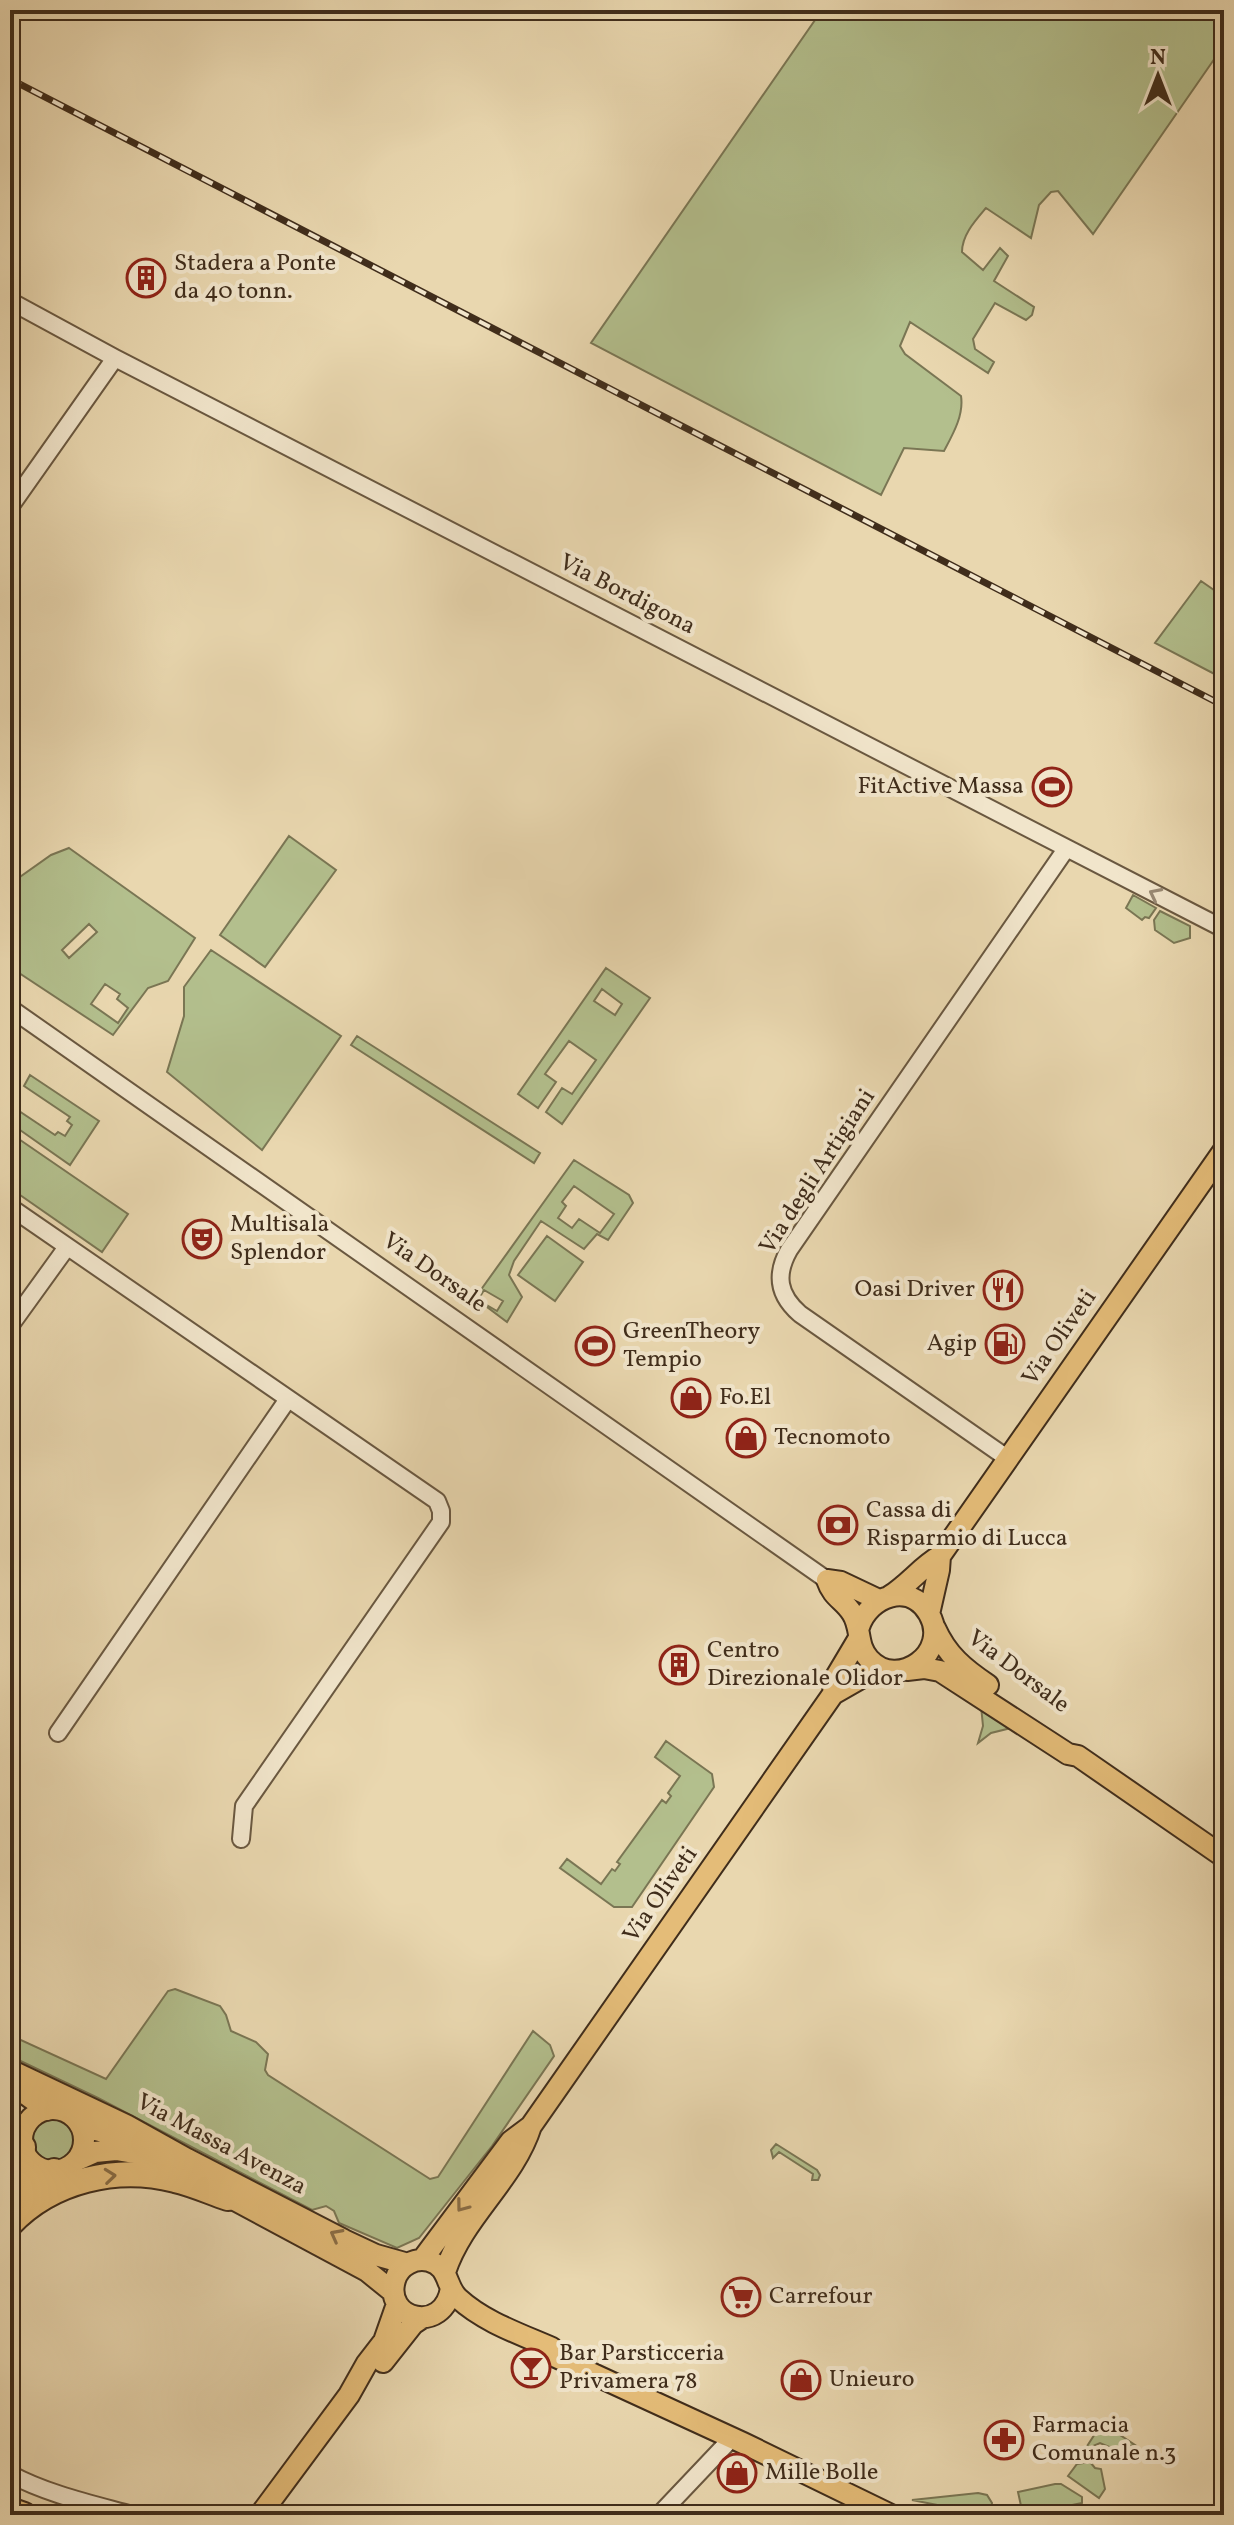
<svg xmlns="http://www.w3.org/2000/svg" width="1234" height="2525" viewBox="0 0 1234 2525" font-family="Vollkorn,serif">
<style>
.green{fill:#b3bf8d;stroke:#7a7654;stroke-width:2;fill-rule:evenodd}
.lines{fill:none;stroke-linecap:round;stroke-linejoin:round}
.minor-casing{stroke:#6a5840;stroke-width:20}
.major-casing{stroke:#402d1b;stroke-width:24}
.highway-casing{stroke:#402d1b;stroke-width:28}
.minor{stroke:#f1e5cb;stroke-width:16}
.major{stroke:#e4bc78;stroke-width:20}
.highway{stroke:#e4bc78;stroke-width:24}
.rail-casing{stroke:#402d1b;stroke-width:7}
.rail{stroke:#f1e5cb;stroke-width:4;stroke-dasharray:12;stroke-linecap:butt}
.oneway{stroke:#988973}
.oneway2{stroke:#8a6d45}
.labels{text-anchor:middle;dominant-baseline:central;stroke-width:8;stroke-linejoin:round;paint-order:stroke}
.poi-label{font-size:24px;fill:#402d1b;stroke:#f1e5cb;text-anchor:start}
.street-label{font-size:24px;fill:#402d1b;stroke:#f1e5cb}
</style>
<rect width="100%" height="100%" fill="#e9d7af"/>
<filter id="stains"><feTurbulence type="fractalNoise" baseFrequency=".0025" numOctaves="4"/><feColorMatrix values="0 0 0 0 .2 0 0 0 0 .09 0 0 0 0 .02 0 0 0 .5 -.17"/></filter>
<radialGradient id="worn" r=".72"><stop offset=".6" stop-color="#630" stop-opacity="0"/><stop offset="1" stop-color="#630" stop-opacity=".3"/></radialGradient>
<path class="green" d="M822 10H1224V45L1093 234 1058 191 1051 192 1039 205 1031 238 986 208C975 221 962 235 962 252L983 270 1000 248 1008 256 994 281 1034 307 1032 315 1026 320 995 303 973 339 975 349 994 362 988 373 910 322 900 346 905 354 961 396C964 415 953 434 944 451L904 448 881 495 591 343Z
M1201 581 1224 597V679L1155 643Z
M289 836 336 870 265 967 220 935Z
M69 848 195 938 168 981 148 988 113 1035 10 967V884L51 855ZM89 924 97 932 69 958 62 950ZM105 984 120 994 117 999 128 1008 118 1023 91 1004Z
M1133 895 1156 908 1149 918 1145 917 1142 920 1126 908Z
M1160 911 1190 926V938L1174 943 1155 930 1154 920Z
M211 950 341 1036 262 1150 167 1072 184 1016V987Z
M606 968 650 998 562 1124 546 1112 562 1088 572 1094 596 1060 569 1041 545 1074 556 1082 538 1108 518 1094ZM602 989 622 1004 615 1015 594 1001Z
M357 1036 540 1153 534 1163 351 1045Z
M30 1075 99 1121 70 1165 10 1123 16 1109 55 1135 58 1132 65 1136 72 1125 67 1121 70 1117 24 1086Z
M10 1133 128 1214 102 1252 10 1188Z
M574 1160 629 1195 633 1203 608 1240 597 1234 584 1249 541 1221 514 1261 509 1275 522 1297 507 1322 475 1298ZM574 1186 614 1214 600 1233 579 1219 572 1228 558 1218 566 1206 562 1202ZM484 1290 503 1301 497 1311 478 1300Z
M547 1236 583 1262 555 1301 518 1275Z
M981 1706 1015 1727 991 1733 978 1743 983 1726Z
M666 1741 712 1774 714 1787 632 1907H614L560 1868 567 1859 601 1884 612 1869 615 1871 620 1864 617 1862 662 1800 666 1803 671 1796 668 1793 680 1776 655 1757Z
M175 1989 220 2006 226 2015 231 2031 256 2042 268 2054 265 2070 268 2075 430 2179 438 2177 533 2031 550 2045 554 2056 492 2146 419 2238 397 2248 339 2223 334 2211 326 2206 312 2210 98 2098 10 2056V2035L106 2079 168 1991Z
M30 2141a23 23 0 1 1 46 0a23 23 0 1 1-46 0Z
M776 2144 817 2170 820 2175 818 2180H812L813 2174 779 2152 773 2158 771 2150Z
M1102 2423 1135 2445 1114 2449 1100 2443 1093 2446 1089 2454H1082Z
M1090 2462 1095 2468 1101 2469 1105 2489 1099 2498 1068 2476 1077 2464Z
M1055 2484H1061L1082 2497V2503L1023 2515 1018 2492Z
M978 2493 987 2495 992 2503 991 2508 983 2514 912 2500Z"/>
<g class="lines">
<g class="minor-casing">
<path id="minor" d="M10 301 115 358 1224 929
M10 507 115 358
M10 1008 827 1580
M10 1207 437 1501 441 1511V1522L244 1806 241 1839
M10 1326 67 1247
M1007 1458 800 1314C778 1295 775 1275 789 1250L1066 849
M58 1733 288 1399
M10 2474C47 2494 92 2504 132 2515
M659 2515 732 2438"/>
</g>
<g class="major-casing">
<path id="major" d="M890 1596C909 1584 921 1567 940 1556L1224 1150
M929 1614 939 1570 940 1556
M859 1627C869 1596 910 1581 929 1614 951 1652 898 1691 869 1659 856 1645 862 1628 852 1613 843 1599 833 1598 827 1580L841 1582 879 1600
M935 1628C947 1655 964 1669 988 1685
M907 1670 924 1668 940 1671 1068 1754 1078 1756 1224 1857
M833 1694 868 1674 887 1670
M10 2070 126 2125 187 2159 344 2240 376 2255 408 2264
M10 2076 28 2096 47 2110
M22 2140a31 31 0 1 1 62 0a31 31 0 1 1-62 0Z
M81 2126 142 2142
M77 2160 95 2152 116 2150 140 2154 188 2175 367 2271 393 2292
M422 2260 511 2141 531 2126 833 1694 834 1680 859 1638
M445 2272C463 2217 514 2180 531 2126
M451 2288C444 2335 383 2320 395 2280 399 2266 415 2257 429 2261 450 2267 445 2286 458 2298 484 2322 520 2334 552 2348L556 2357 743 2443 891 2515
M383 2362 413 2324 422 2318
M260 2515 349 2395 367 2363 384 2341 397 2304"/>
</g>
<g class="highway-casing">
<path id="highway" d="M10 2196 21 2170 23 2147
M11 2207 40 2178 54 2171
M10 2224C52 2180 117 2165 175 2180 193 2184 210 2192 228 2198
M10 2510 24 2515"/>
</g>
<use href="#minor" class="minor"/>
<use href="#major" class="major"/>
<use href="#highway" class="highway"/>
<g class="rail-casing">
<path id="rail" d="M10 79 1224 706"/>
</g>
<use href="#rail" class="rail"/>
</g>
<defs><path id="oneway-chevron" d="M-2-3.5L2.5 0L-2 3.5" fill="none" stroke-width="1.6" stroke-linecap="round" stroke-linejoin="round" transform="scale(2)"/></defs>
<use class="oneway" href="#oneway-chevron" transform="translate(1155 894) rotate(-153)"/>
<g class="oneway2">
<use href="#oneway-chevron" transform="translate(110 2176) rotate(-6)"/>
<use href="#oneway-chevron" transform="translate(462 2206) rotate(127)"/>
<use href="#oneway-chevron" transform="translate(336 2235) rotate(-152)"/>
</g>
<defs>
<g id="building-ring" transform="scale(2)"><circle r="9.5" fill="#f1e5cb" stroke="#8f2418" stroke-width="1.5"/><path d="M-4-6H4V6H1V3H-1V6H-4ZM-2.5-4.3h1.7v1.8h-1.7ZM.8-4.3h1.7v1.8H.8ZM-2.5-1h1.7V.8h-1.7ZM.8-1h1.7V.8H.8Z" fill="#8f2418"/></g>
<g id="stadium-ring" transform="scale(2)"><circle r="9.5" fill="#f1e5cb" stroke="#8f2418" stroke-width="1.5"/><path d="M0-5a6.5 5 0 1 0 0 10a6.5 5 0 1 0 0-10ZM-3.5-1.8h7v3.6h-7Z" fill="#8f2418"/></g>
<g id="theatre-ring" transform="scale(2)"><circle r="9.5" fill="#f1e5cb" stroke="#8f2418" stroke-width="1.5"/><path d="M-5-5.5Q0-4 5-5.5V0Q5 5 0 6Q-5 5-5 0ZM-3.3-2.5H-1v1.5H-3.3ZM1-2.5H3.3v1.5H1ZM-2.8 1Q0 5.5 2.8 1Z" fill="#8f2418"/></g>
<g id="restaurant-ring" transform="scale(2)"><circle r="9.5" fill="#f1e5cb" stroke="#8f2418" stroke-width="1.5"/><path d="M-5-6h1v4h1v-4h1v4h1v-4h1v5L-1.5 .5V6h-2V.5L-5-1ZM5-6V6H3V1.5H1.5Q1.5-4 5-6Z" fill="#8f2418"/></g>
<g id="fuel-ring" transform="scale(2)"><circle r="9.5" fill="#f1e5cb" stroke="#8f2418" stroke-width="1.5"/><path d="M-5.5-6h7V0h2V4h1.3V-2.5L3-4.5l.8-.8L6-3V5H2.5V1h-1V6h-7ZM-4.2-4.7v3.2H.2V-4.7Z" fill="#8f2418"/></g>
<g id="shop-ring" transform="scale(2)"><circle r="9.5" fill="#f1e5cb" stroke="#8f2418" stroke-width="1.5"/><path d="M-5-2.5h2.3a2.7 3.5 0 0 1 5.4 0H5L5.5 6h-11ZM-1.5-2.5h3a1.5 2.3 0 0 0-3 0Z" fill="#8f2418"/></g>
<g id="bank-ring" transform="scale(2)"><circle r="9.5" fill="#f1e5cb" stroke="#8f2418" stroke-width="1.5"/><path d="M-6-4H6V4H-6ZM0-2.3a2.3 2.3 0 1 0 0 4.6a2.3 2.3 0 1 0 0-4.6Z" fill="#8f2418"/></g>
<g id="supermarket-ring" transform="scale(2)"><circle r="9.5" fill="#f1e5cb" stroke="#8f2418" stroke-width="1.5"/><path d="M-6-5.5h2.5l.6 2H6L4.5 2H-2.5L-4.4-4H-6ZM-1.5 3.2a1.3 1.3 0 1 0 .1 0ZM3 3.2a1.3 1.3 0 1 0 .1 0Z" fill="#8f2418"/></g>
<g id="bar-ring" transform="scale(2)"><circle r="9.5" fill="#f1e5cb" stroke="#8f2418" stroke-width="1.5"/><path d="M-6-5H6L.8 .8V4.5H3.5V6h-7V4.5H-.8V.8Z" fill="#8f2418"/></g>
<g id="pharmacy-ring" transform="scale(2)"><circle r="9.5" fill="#f1e5cb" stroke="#8f2418" stroke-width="1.5"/><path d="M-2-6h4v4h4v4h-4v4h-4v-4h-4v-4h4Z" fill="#8f2418"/></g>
</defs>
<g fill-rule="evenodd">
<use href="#building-ring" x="146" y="278"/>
<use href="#stadium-ring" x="1052" y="787"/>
<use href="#theatre-ring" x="202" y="1239"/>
<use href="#restaurant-ring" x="1003" y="1290"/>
<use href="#fuel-ring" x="1005" y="1344"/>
<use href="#stadium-ring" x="595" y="1346"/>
<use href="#shop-ring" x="691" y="1398"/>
<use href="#shop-ring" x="746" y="1438"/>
<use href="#bank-ring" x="838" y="1525"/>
<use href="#building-ring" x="679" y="1665"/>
<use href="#supermarket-ring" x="741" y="2297"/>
<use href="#bar-ring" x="531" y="2368"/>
<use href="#shop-ring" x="801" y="2380"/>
<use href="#pharmacy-ring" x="1004" y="2440"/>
<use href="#shop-ring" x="737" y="2473"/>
</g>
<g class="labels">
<g class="poi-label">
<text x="174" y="264">Stadera a Ponte<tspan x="174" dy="28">da 40 tonn.</tspan></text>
<text x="1024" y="787" text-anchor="end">FitActive Massa</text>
<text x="230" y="1225">Multisala<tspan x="230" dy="28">Splendor</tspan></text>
<text x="975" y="1290" text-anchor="end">Oasi Driver</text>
<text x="623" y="1332">GreenTheory<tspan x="623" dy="28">Tempio</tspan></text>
<text x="977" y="1344" text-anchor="end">Agip</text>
<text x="719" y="1398">Fo.El</text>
<text x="774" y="1438">Tecnomoto</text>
<text x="866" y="1511">Cassa di<tspan x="866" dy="28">Risparmio di Lucca</tspan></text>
<text x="707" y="1651">Centro<tspan x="707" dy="28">Direzionale Olidor</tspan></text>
<text x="769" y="2297">Carrefour</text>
<text x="559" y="2354">Bar Parsticceria<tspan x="559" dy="28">Privamera 78</tspan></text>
<text x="829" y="2380">Unieuro</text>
<text x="1032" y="2426">Farmacia<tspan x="1032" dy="28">Comunale n.3</tspan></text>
<text x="765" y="2473">Mille Bolle</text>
</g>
<g class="street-label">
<text transform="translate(627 595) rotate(27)">Via Bordigona</text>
<text transform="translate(818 1172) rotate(-57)">Via degli Artigiani</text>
<text transform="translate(434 1273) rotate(35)">Via Dorsale</text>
<text transform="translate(1060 1338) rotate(-55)">Via Oliveti</text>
<text transform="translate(1018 1672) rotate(37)">Via Dorsale</text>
<text transform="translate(661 1895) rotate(-55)">Via Oliveti</text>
<text transform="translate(221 2145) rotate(28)">Via Massa Avenza</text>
</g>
</g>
<rect width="1234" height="2525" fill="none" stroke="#e9d7af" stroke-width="40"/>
<rect x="12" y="12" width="1210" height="2501" fill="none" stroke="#402d1b" stroke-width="4"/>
<rect x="20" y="20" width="1194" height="2485" fill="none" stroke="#402d1b" stroke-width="2"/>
<g transform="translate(1158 76)" stroke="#f1e5cb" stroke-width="6" paint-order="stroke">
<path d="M0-6L14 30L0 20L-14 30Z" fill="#402d1b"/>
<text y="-12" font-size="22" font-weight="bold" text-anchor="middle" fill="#402d1b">N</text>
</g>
<rect width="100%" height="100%" filter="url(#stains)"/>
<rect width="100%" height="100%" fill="url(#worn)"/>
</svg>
